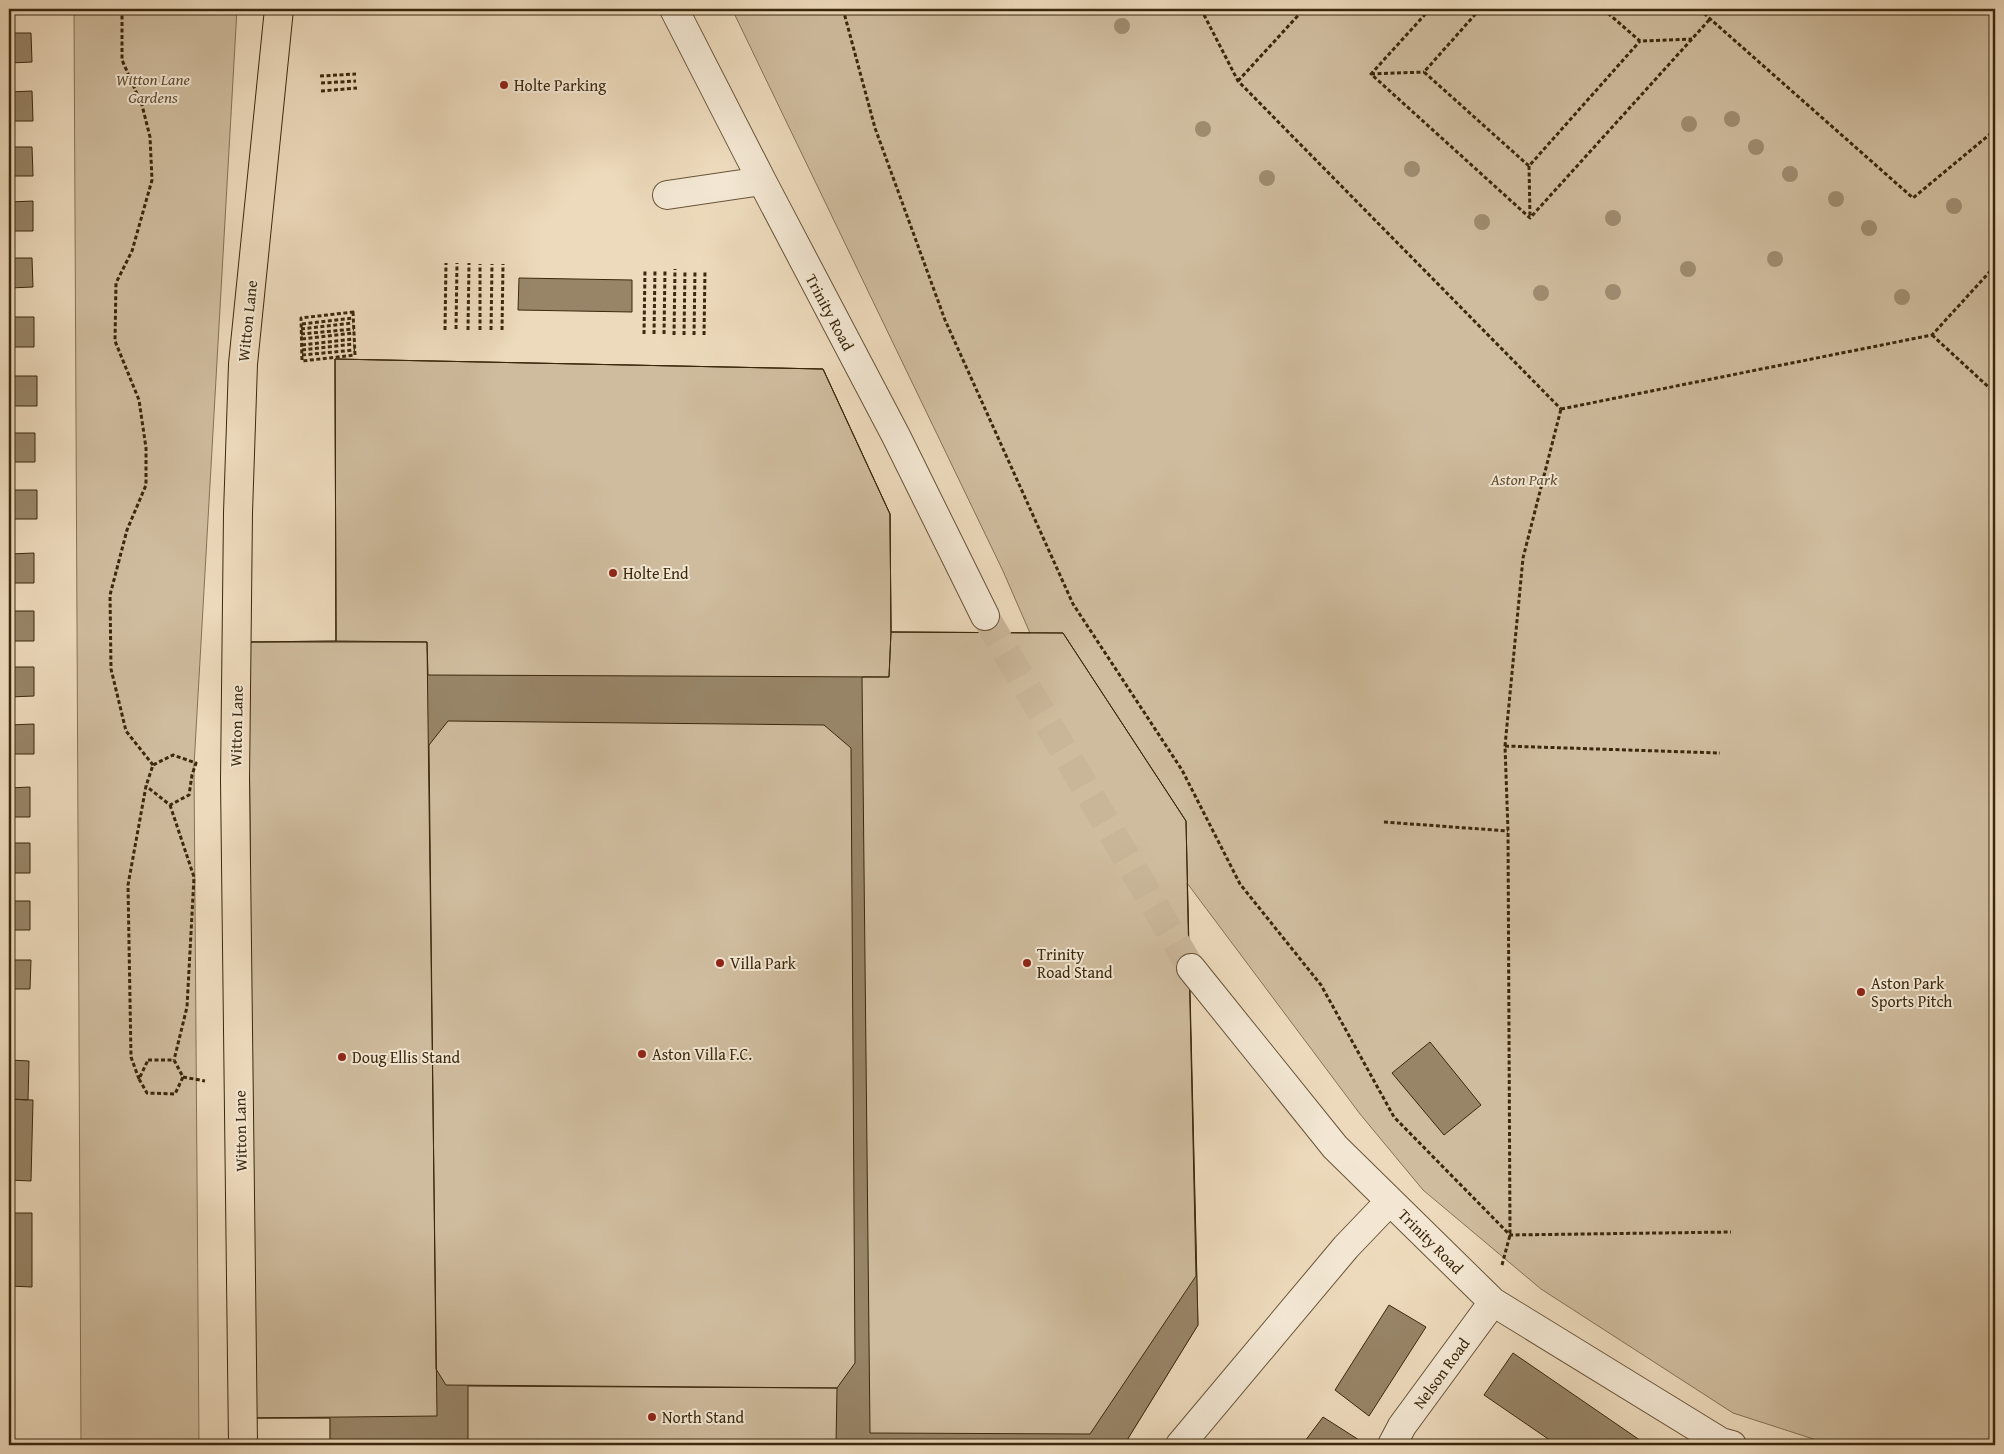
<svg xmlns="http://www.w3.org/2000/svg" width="2004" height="1454" viewBox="0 0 2004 1454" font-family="'Gentium Book Plus',serif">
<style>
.green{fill:#cfbc9e;stroke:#857256}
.building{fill:#988568;stroke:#3b280d;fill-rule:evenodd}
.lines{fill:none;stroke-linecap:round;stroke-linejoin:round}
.minor-tunnel{stroke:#c9b699;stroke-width:28;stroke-dasharray:28 14;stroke-linecap:butt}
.minor-casing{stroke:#685439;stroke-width:30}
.major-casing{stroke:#3b280d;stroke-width:30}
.path{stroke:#3b280d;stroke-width:3;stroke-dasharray:4 2.5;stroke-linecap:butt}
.minor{stroke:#f3e7d3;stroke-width:28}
.major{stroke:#eddabc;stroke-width:28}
.tree{fill:#9f8c70}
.poi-dot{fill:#8f2418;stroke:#f3e7d3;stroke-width:2}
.labels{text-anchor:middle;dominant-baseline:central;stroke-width:4;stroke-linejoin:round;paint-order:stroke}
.park-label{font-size:16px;font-style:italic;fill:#604d31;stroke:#f3e7d3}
.poi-label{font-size:16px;fill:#3b280d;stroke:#f3e7d3;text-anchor:start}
.street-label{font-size:16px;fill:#3b280d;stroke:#f3e7d3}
</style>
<rect width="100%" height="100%" fill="#eddabc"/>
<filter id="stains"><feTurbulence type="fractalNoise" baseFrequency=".004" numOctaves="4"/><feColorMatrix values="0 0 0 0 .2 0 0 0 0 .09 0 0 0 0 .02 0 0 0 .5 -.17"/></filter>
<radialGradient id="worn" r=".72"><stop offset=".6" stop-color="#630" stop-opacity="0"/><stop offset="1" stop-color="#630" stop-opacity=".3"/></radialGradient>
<path class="green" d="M74 9H237L194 766 199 1445H81Z
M732 9H1995V1445H1832L1733 1413 1541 1289 1423 1190 1360 1114 1187 883 1198 1325 1124 1445H330V1418H252L249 642 336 641 335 359 823 369 890 514 891 632 1030 633 1003 571Z"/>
<path class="building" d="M9 33H31L32 62 9 63Z
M32 91 33 121H9V92Z
M9 147H32L33 176H9Z
M33 201V231H9V202Z
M9 258H32L33 287 9 288Z
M519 278 632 280V312L518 310Z
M9 317H34V347H9Z
M335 359 823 369 890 514 891 632 1063 633 1186 821 1198 1325 1124 1445H330V1418H252L249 642 336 641ZM448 721 824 725 851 748 855 1363 837 1388 446 1385 436 1369 429 745Z
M335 359 823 369 890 514 891 632 889 677 428 675 427 642 336 641Z
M9 376H37V406H9Z
M9 433H35V462H9Z
M9 490H37V519H9Z
M34 553V583H9V554Z
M9 611H34V641H9Z
M891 632 1063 633 1186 821 1196 1276 1090 1434 870 1433 862 677H889Z
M249 642H427L437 1416 252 1418Z
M9 667H34V696L9 697Z
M34 724V754H9V725Z
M30 787V817H9V788Z
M9 843H30V873H9Z
M9 901H30V930H9Z
M9 960H31L30 989H9Z
M1430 1042 1481 1105 1444 1135 1392 1073Z
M9 1060 29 1061 28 1100 9 1099Z
M9 1099 33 1100 31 1181 9 1180Z
M9 1213H32V1287L9 1286Z
M1389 1305 1426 1327 1369 1416 1335 1390Z
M1513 1353 1647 1445H1557L1484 1395Z
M468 1386 837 1388 836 1445H468Z
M1323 1417 1367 1445H1302Z"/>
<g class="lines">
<path class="minor-tunnel" d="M985 616 1191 968"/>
<g class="minor-casing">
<path id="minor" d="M674 9 762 181 896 436 985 616
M667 195 762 181
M1191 968 1335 1147 1493 1302 1721 1442 1732 1445
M1180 1445 1346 1247 1390 1201
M1392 1445 1402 1426 1493 1302"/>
</g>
<g class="major-casing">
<path id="major" d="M243 1445 235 780 238 513 243 364 279 9"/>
</g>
<path class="path" d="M122 9V60L142 105 150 137 152 180 132 251 116 283 115 341 139 400 146 448V485L127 530 110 595 111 669 126 731 153 765
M843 9 875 128 945 320 1073 604 1182 770 1240 884 1321 985 1394 1117 1510 1235 1731 1232
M1201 9 1238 81 1561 409
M1430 9 1371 74 1530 218 1710 19
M1480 9 1424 72 1529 166 1640 41
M1603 9 1640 41 1692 39
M1699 9 1913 198 1995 130
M1371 74 1424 72
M320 76 356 74
M1238 81 1304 9
M321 83 356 81
M321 91 357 88
M1529 166 1530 217
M353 312 355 355 302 361 301 318Z
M302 324 353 318
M301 329 353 323
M456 329 457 263
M445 330 446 263
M468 330 469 263
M480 330V264
M491 330 492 264
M502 330 503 264
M301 334 354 329
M644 334 645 269
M654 334 655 269
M664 334 665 269
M674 335 675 269
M684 335 685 270
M694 335 695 270
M704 335 705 270
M1932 335 1995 393
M302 339 354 333
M302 345 354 339
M302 350 354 344
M302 355 355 350
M1561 409 1932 335 1995 266
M1505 746 1720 753
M170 805 194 877 187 1007 174 1060
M1384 822 1508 831
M148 1060H174L183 1077 175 1094 147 1093 139 1079Z
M183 1077 205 1081
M139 1079 131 1057 128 885 146 786 153 765 173 755 196 763 192 775 189 795 170 805 146 786
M1502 1265 1510 1235 1508 831 1505 746 1523 558 1561 409"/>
<use href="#minor" class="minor"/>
<use href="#major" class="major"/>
</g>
<g class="tree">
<circle cx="1122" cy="26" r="8"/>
<circle cx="1732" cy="119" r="8"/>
<circle cx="1689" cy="124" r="8"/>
<circle cx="1203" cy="129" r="8"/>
<circle cx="1756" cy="147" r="8"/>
<circle cx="1412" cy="169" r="8"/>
<circle cx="1790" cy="174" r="8"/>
<circle cx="1267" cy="178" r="8"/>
<circle cx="1836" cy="199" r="8"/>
<circle cx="1954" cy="206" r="8"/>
<circle cx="1613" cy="218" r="8"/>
<circle cx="1482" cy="222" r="8"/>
<circle cx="1869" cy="228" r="8"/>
<circle cx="1775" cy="259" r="8"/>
<circle cx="1688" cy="269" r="8"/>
<circle cx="1613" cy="292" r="8"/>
<circle cx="1541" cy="293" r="8"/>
<circle cx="1902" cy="297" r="8"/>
</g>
<g class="poi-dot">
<circle cx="504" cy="85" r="5"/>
<circle cx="613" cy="573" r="5"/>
<circle cx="720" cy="963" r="5"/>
<circle cx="1027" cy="963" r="5"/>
<circle cx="1861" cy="992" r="5"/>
<circle cx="642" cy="1054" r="5"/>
<circle cx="342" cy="1057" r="5"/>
<circle cx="652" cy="1417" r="5"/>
</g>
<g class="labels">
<g class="park-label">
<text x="153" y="79">Witton Lane<tspan x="153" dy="18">Gardens</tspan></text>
<text x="1524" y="479">Aston Park</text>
</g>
<g class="poi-label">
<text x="514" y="85">Holte Parking</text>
<text x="623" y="573">Holte End</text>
<text x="1037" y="954">Trinity<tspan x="1037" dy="18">Road Stand</tspan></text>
<text x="730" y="963">Villa Park</text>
<text x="1871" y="983">Aston Park<tspan x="1871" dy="18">Sports Pitch</tspan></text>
<text x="652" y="1054">Aston Villa F.C.</text>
<text x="352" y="1057">Doug Ellis Stand</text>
<text x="662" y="1417">North Stand</text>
</g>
<g class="street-label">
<text transform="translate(830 312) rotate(62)">Trinity Road</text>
<text transform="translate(247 321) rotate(-84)">Witton Lane</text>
<text transform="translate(236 726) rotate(-89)">Witton Lane</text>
<text transform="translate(240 1131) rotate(-91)">Witton Lane</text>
<text transform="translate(1431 1241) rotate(45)">Trinity Road</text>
<text transform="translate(1441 1373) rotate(-54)">Nelson Road</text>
</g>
</g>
<rect width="2004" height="1454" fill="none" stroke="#eddabc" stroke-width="30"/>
<rect x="10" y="10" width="1984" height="1434" fill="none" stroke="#3b280d" stroke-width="2.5"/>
<rect x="15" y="15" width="1974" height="1424" fill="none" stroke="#3b280d"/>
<rect width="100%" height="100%" filter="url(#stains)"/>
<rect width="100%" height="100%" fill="url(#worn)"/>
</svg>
